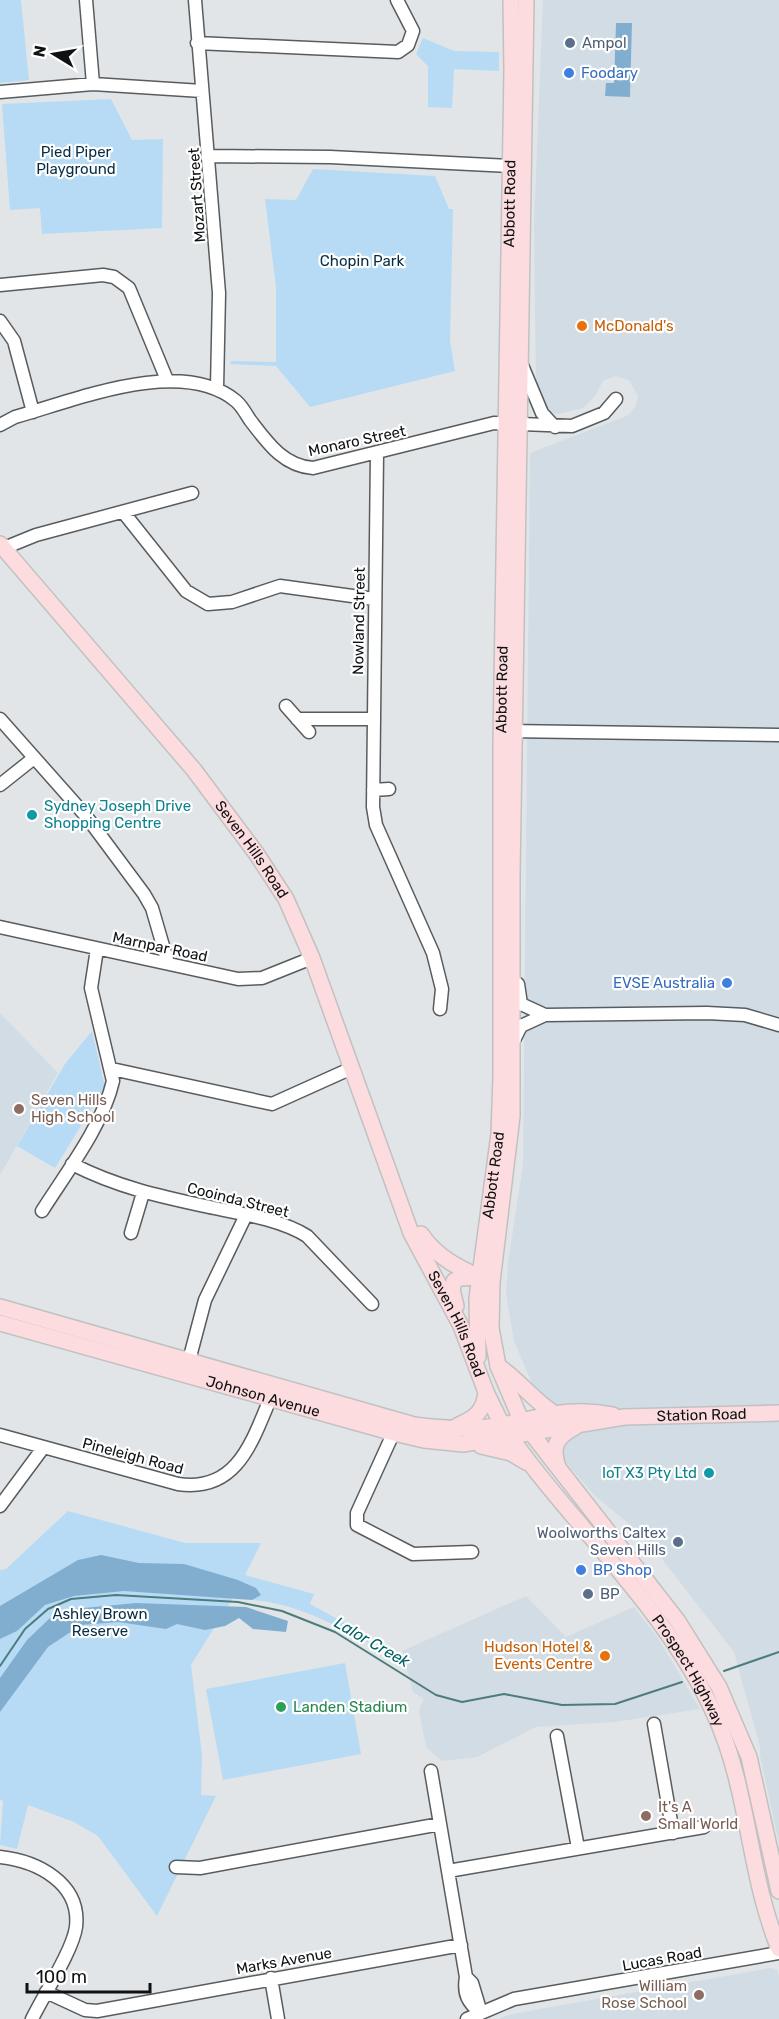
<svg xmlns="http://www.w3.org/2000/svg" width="779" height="2019" viewBox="0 0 779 2019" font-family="Rubik,sans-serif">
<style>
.built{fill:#d2dce4;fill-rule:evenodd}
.green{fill:#b7dbf5}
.forest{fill:#81aecf}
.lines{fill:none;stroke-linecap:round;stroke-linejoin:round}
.stream{stroke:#4d7c7c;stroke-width:2}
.minor-casing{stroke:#595c5e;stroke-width:15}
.major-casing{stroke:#c1c1c1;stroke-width:18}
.minor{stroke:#fff;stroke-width:12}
.major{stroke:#fddcdf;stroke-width:15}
.service-dot{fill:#5c6f8a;stroke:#fff;stroke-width:2}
.shop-dot{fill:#3f7fe0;stroke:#fff;stroke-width:2}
.food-dot{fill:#e8710a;stroke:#fff;stroke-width:2}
.culture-dot{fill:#0f9aa8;stroke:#fff;stroke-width:2}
.education-dot{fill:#8d6e63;stroke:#fff;stroke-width:2}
.leisure-dot{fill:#2e9e5b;stroke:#fff;stroke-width:2}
.labels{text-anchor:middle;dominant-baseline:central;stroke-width:4.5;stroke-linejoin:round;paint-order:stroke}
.service-label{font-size:15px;fill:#4e5e75;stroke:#fff;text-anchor:start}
.shop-label{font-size:15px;fill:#366cbe;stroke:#fff;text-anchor:start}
.park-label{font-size:15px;fill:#072d44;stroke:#fff}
.street-label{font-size:15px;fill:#0f1112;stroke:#fff}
.food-label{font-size:15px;fill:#c56008;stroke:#fff;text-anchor:start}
.culture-label{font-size:15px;fill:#0d838f;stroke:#fff;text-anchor:start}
.education-label{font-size:15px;fill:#785e54;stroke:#fff;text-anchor:start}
.leisure-label{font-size:15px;fill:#27864d;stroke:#fff;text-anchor:start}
.water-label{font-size:16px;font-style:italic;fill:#006364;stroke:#fff}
</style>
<rect width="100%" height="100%" fill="#e1e5e7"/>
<path class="built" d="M543 0H779V1843L760 1756V1747L734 1652 645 1537 594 1495 565 1461 514 1341 506 1294 508 1263 523 1165 530 453 629 415 636 405 638 396 629 380 615 376 603 381 595 396 583 408 559 414 551 413 546 410 536 380 534 223ZM616 23H632L630 96 614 83Z
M0 1013 58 1073 0 1175Z
M526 1596 566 1637 634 1607 658 1638 700 1709 614 1722 536 1727 477 1757 442 1761 426 1747 419 1710 424 1699 413 1692 402 1651Z
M771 1968 777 1970 779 1976V2019H498L512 2014Z"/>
<path class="green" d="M0 0H21L29 80 0 83Z
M423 38 454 51 499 52V71L454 69 452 108 428 107V66L416 54Z
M111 99 132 140 163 139 162 228 42 234 40 208 10 210 2 104Z
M313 169 435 176 449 209H453L450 341 455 371 310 407 276 366 230 364 231 361 276 362V287L265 199 296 200Z
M92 1031 105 1087 55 1168 17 1146 65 1064Z
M68 1511 185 1543H261L245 1575 314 1594 310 1604 374 1639 371 1644C333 1624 296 1603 252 1600L261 1595 242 1583 191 1665 202 1755 201 1795 216 1796 157 1916 98 1836 74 1822 28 1805 17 1849 0 1845 3 1801 0 1800V1570L6 1569Z
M345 1663 361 1754 223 1780 206 1689Z"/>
<path class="forest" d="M616 23H632L630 97 605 96 606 83H614Z
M101 1555 139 1563 184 1564 238 1580 256 1588 261 1595 252 1600 124 1591 74 1596 45 1605 17 1631 0 1639V1606L78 1560Z
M136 1603 246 1607 288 1621 286 1632 253 1629 239 1618 225 1626 205 1630 177 1624 166 1629 118 1622 81 1625 48 1647 0 1712V1678L27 1640 51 1617 73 1609Z"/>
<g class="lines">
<path class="stream" d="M0 1666 25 1629 48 1609 71 1599 116 1595 238 1602 282 1611 335 1632 436 1695 462 1702 504 1694 562 1705 615 1704 682 1682
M724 1671 779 1652"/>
<g class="minor-casing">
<path id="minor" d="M86 0 93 84
M195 0 219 293 217 388
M197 43 398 52 408 45 413 31 397 0
M0 92 93 84 202 91
M209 156 330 157 510 166
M0 285 103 275 114 277 129 288 167 380
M0 321 14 341 33 412
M521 363 542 413 555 427
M0 425 15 417C76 400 181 356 236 401 242 406 246 414 250 420 267 442 283 466 313 468L494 423 572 426 604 413 616 399
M377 453 373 807 376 825 433 953 442 989 440 1009
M124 513 186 591 208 604 232 602 280 586 374 599
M4 548 36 535 192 493
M286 706 309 732
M0 719 86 816 144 894 152 908 168 963
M297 719H372
M507 731 779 735
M0 785 34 758
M373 790 389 789
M0 927 238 979 262 978 312 958
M518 984 521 1004 545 1015
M513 1042 521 1026 545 1015 707 1013 745 1015 779 1025
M112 1069 272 1104 352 1068
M72 1164C119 1188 163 1197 214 1208 244 1214 281 1220 307 1236L372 1304
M42 1211C66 1173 103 1125 113 1081L91 988 97 949
M131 1233 143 1193
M187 1368 205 1300 246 1215
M397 1425 357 1513V1525L413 1554 472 1552
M0 1435 178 1484C239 1493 253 1438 273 1392
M0 1506 43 1448
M654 1724 673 1833
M557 1736 578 1848
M431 1771 466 1977C463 1994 468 2003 481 2013
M0 1857C37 1861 81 1883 76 1927 73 1950 43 1996 32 2019
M176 1867 200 1868 440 1824
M448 1871 704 1827
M466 1977 472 1983 481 2013
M271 1978 278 2019
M46 1992 85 2010 97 2011 461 1945
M467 2019 514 1999 779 1953"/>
</g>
<g class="major-casing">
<g id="major">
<path d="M526 0 512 874V1116L492 1282 491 1328 498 1366 521 1420 677 1620 719 1687 749 1757 779 1891"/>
<path id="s1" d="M0 544 194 770 256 853 286 899 312 958 411 1233 461 1326 486 1392 502 1425C569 1523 664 1604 714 1713 749 1788 748 1873 779 1949"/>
<path d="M421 1234C438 1259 461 1269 488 1281"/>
<path d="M456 1306 452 1290 454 1281 460 1278 478 1277"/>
<path d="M0 1307 414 1425C443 1429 474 1430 503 1425 543 1417 570 1406 613 1415"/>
<path id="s2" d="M0 1323 394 1433 424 1440 463 1444 624 1417 779 1413"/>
<path id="s3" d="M478 1357 477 1298 499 1134 501 1077V743L512 70 511 0"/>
<path d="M498 1366C518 1379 532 1399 552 1412"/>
<path d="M457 1426C475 1418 484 1412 486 1392"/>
<path d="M481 1446 511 1453 526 1462"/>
<path d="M558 1467C551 1447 556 1437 575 1427"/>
</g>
</g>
<use href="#minor" class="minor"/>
<use href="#major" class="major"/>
</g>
<g class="service-dot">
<circle cx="570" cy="43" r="6"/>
<circle cx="678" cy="1542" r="6"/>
<circle cx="588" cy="1594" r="6"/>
</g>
<g class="shop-dot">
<circle cx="569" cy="73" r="6"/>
<circle cx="727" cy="983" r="6"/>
<circle cx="581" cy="1570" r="6"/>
</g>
<g class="food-dot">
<circle cx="582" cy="326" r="6"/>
<circle cx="605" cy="1656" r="6"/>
</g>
<g class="culture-dot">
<circle cx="32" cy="815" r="6"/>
<circle cx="709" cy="1473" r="6"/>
</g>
<g class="education-dot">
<circle cx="19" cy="1109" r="6"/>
<circle cx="646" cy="1816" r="6"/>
<circle cx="699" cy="1995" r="6"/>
</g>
<circle class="leisure-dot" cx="281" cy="1707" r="6"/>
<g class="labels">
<g class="service-label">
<text x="582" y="43">Ampol</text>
<text x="666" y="1533" text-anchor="end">Woolworths Caltex<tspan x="666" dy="17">Seven Hills</tspan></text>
<text x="600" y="1594">BP</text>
</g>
<g class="shop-label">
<text x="581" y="73">Foodary</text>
<text x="715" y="983" text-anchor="end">EVSE Australia</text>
<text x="593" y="1570">BP Shop</text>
</g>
<g class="park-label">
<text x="76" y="152">Pied Piper<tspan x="76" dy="17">Playground</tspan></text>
<text x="362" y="261">Chopin Park</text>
<text x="100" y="1614">Ashley Brown<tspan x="100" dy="17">Reserve</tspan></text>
</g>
<g class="street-label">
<text transform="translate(197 195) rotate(-94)">Mozart Street</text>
<text stroke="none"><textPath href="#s3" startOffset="1155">Abbott Road</textPath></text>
<text transform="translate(357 441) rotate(-12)">Monaro Street</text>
<text transform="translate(359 621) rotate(-89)">Nowland Street</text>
<text stroke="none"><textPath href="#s3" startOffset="669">Abbott Road</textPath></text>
<text stroke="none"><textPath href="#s1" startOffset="396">Seven Hills Road</textPath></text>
<text transform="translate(160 947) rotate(12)">Marnpar Road</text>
<text stroke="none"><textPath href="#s3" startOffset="183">Abbott Road</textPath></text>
<text transform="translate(238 1200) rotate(14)">Cooinda Street</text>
<text stroke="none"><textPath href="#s1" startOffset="915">Seven Hills Road</textPath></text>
<text stroke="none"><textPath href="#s2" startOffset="273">Johnson Avenue</textPath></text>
<text stroke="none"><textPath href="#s2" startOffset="720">Station Road</textPath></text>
<text transform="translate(133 1456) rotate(15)">Pineleigh Road</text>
<text stroke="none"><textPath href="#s1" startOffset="1335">Prospect Highway</textPath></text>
<text transform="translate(662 1959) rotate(-10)">Lucas Road</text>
<text transform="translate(284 1961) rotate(-10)">Marks Avenue</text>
</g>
<g class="food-label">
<text x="594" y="326">McDonald's</text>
<text x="593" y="1647" text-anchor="end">Hudson Hotel &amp;<tspan x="593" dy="17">Events Centre</tspan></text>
</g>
<g class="culture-label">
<text x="44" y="806">Sydney Joseph Drive<tspan x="44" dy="17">Shopping Centre</tspan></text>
<text x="697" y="1473" text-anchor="end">IoT X3 Pty Ltd</text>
</g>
<g class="education-label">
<text x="31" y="1100">Seven Hills<tspan x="31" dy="17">High School</tspan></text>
<text x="658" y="1807">It's A<tspan x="658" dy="17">Small World</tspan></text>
<text x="687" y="1986" text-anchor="end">William<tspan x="687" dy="17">Rose School</tspan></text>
</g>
<g class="leisure-label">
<text x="293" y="1707">Landen Stadium</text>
</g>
<g class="water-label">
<text transform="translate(372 1642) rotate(30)">Lalor Creek</text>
</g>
</g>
<g transform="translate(54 54) rotate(281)" stroke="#ffffff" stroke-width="4.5" paint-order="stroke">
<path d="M0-4.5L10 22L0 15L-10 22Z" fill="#0f1112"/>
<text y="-9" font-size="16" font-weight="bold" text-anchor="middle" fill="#0f1112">N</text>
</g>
<path d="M27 1983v9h123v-9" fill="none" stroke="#0f1112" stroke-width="3"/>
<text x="36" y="1983" font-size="18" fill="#0f1112" stroke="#ffffff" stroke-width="4.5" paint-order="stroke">100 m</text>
</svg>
